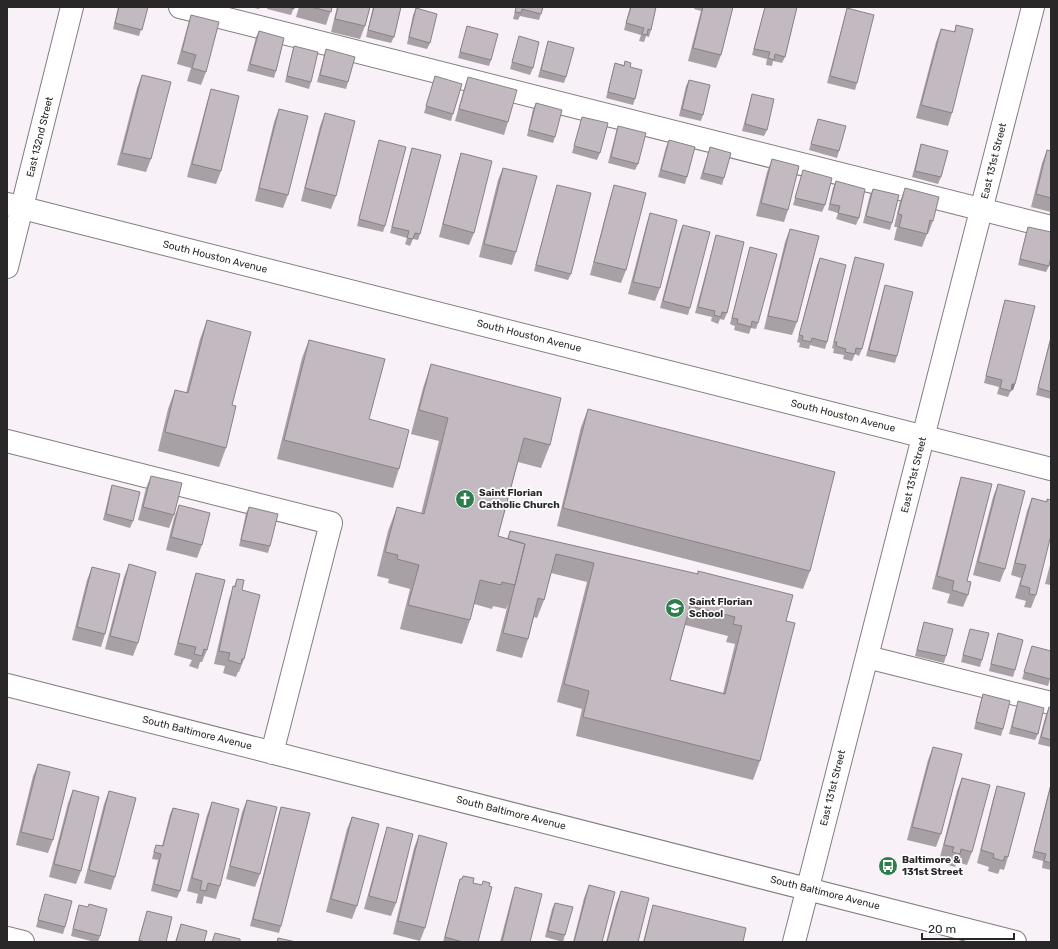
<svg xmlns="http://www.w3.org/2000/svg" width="1058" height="949" viewBox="0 0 1058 949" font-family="Rubik,sans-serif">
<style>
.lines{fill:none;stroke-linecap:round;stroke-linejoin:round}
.minor-casing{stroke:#847d82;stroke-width:24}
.minor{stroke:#fff;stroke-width:22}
.wall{fill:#a7a0a5;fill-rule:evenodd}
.shaded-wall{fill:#888286}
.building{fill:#c2bac0;stroke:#888286;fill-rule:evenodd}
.labels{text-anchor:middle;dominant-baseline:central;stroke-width:3.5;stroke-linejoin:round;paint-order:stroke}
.street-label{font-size:10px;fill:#2a2729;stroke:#fff}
.poi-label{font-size:10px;font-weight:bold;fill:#2a2729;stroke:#fff;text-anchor:start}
</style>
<rect width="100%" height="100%" fill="#f8f1f7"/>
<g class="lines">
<g class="minor-casing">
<path id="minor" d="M180 7 1051 227
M7 204 1051 469
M7 267 72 7
M7 441 331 523 272 753
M867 657 1051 703
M7 685 1015 942
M7 938 23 942
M794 942 1033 7"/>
</g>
<use href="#minor" class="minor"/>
</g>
<path class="wall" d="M118 7H148L139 36 113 29Z
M250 7H260L259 9Z
M268 7H294L291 15 267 9Z
M299 7H332L326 25 296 17Z
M337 7H370L365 26 360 39 331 32Z
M373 7H401L394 37 391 43 366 37Z
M516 7H543L539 20 520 16 518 20 513 19Z
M630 7H656L651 30 649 37 646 36 644 42 639 41 641 35 624 30Z
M695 7H733L721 55 716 68 688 61 701 11 694 9Z
M765 7H797L785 57 782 63 773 61 772 66 766 65 767 59 752 55Z
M416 8 430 43 427 49 407 44 413 15Z
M847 8 857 83 855 90 827 83 845 15Z
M191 15 206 72 201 85 187 81 191 68 177 64 187 28Z
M956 25 952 113 948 126 916 118 936 42 941 29 954 32Z
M467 26 491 60 489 66 458 58Z
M259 31 276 71 274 78 247 71 256 37Z
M519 36 533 68 530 75 510 69Z
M548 41 566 77 564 83 538 77Z
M294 46 311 82 309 89 285 82 292 53Z
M326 49 348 82 346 89 317 82 324 56Z
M625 61 630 67 635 99 633 105 606 98 613 70 615 63 624 65Z
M142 75 151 159 146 172 117 165 137 88Z
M435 76 453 114 451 121 424 113Z
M468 77 508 122 504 135 455 121 464 89Z
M689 80 703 115 701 121 679 116 686 86Z
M211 89 221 171 216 184 187 177 207 102Z
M752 94 767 130 764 136 742 131 750 101Z
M536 103 555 137 553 143 527 136 533 109Z
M279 109 288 195 283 208 255 201 274 122Z
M325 113 336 196 331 209 301 201 320 126Z
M582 117 600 153 597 160 572 153 580 124Z
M818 119 839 151 837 158 809 150Z
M618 126 638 164 635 170 608 163 616 132Z
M379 140 385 226 383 232 357 226 377 147Z
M669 140 687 177 685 184 658 177 666 147Z
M921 144 941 177 938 184 912 177 919 151Z
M710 147 724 178 722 185 700 179Z
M412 148 420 234 418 240 413 239 410 246 405 244 407 238 390 233 410 154Z
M1047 150 1051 151V212L1031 207 1042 163Z
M461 153 474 233 469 245 439 237 457 166Z
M772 159 788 210 784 222 756 216 767 172Z
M503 168 516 252 512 265 479 257 498 180Z
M803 170 825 205 822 212 793 205Z
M836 181 859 218 856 225 836 219 838 213 828 210 833 188Z
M557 185 571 274 568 280 534 271 555 191Z
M614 185 626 270 621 283 590 275 610 198Z
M905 188 933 221 928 234H927L922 247 894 240 897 227H894L900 201Z
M873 189 892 223 890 230 863 223 870 195Z
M650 213 660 288 655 301 628 294 646 226Z
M683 225 690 308 688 315 660 308 680 232Z
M1028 227 1049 266 1046 272 1018 265 1026 233Z
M790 229 797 322 792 335 764 329 785 242Z
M716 235 727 313 724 320 720 319 718 324 711 321 712 317 695 313 714 242Z
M750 247 758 323 756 329 751 328 749 334 734 330 735 326 730 324 748 254Z
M855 257 862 349 859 356 855 354 852 361 843 359 844 355 833 353 834 349 832 348 853 264Z
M820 258 827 342 825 349 810 345 809 349 799 347 800 343 797 342 817 265Z
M885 285 897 356 895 363 866 356 883 292Z
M1005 300 1015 384 1013 390H1011L1008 397 997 394 999 387 984 383 1003 306Z
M207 320 232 405 226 448 219 467 158 451 168 409 175 390 186 393 200 339Z
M1051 335V399L1036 395Z
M309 340 369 419 399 469 393 488 277 459 302 358Z
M431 364 550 445 541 468 518 462 498 536 507 539 510 531 697 574 698 571 786 621 760 761 753 780 576 736 582 709 557 702 587 582 551 573 544 600 537 618 534 617 528 639 522 658 496 651 508 604 506 609 493 606 492 609 474 604 470 620 462 644 400 629 410 589 388 583 389 579 377 576 388 531 397 507 421 514 439 441 411 434 423 388ZM685 625 728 636 726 642 735 644 723 693 670 680Z
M588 409 810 571 803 589 557 526 581 427Z
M151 476 174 515 169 528 138 520 146 488Z
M961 477 968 595 963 607 947 603 950 594 932 589 957 490Z
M998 484 1005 569 1000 582 973 575 993 497Z
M112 485 133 521 130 528 103 520 110 491Z
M1032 498 1046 502 1047 499 1036 595 1031 608 1024 607 1026 601 1015 598 1021 578 1011 575 1027 511Z
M179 505 202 545 197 558 166 550 174 518Z
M249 507 270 546 268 553 239 546 246 513Z
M1051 561V585L1045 584Z
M129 564 138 643 133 656 105 649 124 577Z
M92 567 105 634 101 647 72 640 87 580Z
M196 573 207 650 202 662H200L198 669 189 666 192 660 174 655 192 586Z
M237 579 242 590 244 659 239 672H238L236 677 223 673 225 666 214 664 229 599Z
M924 622 946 656 944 663 915 656 922 629Z
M970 629 982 660 980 667 961 662Z
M998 633 1015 670 1013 677 989 671 996 640Z
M1032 646 1051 676 1048 686 1022 679Z
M983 694 1003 729 1001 736 974 729 981 700Z
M1018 701 1038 734 1035 740 1009 734 1016 708Z
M1049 707 1051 708V747L1038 744 1046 714Z
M933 747 941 834 936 847 907 840 928 760Z
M38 764 53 840 48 853 16 845 33 776Z
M962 778 972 852 967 865 957 862 955 867 948 865 949 860 940 857 957 791Z
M1051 782V870L1042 868 1043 861 1032 858Z
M997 786 1008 857 1004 870 1000 869 998 874 988 871 989 867 977 863 993 799Z
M73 790 81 871 76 884 49 877 68 803Z
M109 791 115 877 111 890 84 883 104 804Z
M247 800 260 874 255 887 226 879 242 812Z
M212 802 220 886 216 899 204 896 202 904 196 903 198 894 187 891 207 815Z
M281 807V926L279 933 250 926 279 813Z
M173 808 180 891 177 898 151 891 158 860 152 859 154 851 156 845 162 846 170 814Z
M352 817 357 906 352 919 326 912 347 829Z
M387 827 396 903 391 916 364 909 383 840Z
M419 835 425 928 420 941 393 934 414 848Z
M463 876 473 883 482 885 483 881 478 942H443L458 885 460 879H462Z
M589 885 602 942H573L584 898Z
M515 887 530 942H500L511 900Z
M621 891 638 942H606L616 904Z
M45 894 65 927 63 934 36 927 43 901Z
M555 903 565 935 563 942 545 937 552 909Z
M79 905 100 936 98 942H95L71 936 77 911Z
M653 905 743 942H643L651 911Z
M147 911 166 942H138Z
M181 924 204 942H175Z"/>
<path class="shaded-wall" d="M1012 384H1015L1013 390H1010Z"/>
<path class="building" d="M119 7H148L142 30 115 23Z
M287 7H294V9Z
M311 7H332L331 12Z
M338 7H370L365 26 335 19Z
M374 7H401L394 37 368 30Z
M516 7H543L541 14 522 9 521 13 515 12Z
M631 7H656L651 30 648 29 647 35 642 34 644 28 626 23Z
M703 7H733L721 55 693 48Z
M765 7H797L785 57 775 54 774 60 768 58 770 52 754 49Z
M416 8 437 14 430 43 409 37Z
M847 8 874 15 857 83 830 76Z
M191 15 219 22 206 72 192 68 196 55 182 51Z
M956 25 973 29 952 113 921 105 941 29 955 32Z
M467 26 498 34 491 60 460 52Z
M259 31 284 38 276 71 250 64Z
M519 36 539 42 533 68 512 62Z
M548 41 574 48 566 77 541 70Z
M294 46 318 52 311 82 287 76Z
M326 49 355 57 348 82 320 75Z
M625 61 631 63 630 67 642 70 635 99 608 92 615 63 624 66Z
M142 75 171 82 151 159 122 153Z
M435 76 462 84 453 114 426 106Z
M468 77 517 90 508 122 459 109Z
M689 80 710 85 703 115 682 109Z
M211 89 239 96 221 171 192 164Z
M752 94 774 99 767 130 745 124Z
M536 103 562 110 555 137 529 130Z
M279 109 308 116 288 195 259 188Z
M325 113 355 121 336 196 305 188Z
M582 117 608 123 600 153 574 146Z
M818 119 846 126 839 151 811 144Z
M618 126 646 133 638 164 611 157Z
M379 140 406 147 385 226 359 219Z
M669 140 695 147 687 177 661 170Z
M921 144 948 151 941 177 915 171Z
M710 147 731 153 724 178 703 173Z
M412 148 441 155 420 234 415 233 413 239 407 238 409 231 392 227Z
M1047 150 1051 151V198L1036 194Z
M461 153 492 161 474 233 443 224Z
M772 159 799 166 788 210 761 203Z
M503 168 537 176 516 252 484 244Z
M803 170 832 178 825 205 795 198Z
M836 181 865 189 859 218 838 213 840 206 830 204Z
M557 185 591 193 571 274 536 265Z
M614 185 646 193 626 270 594 262Z
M905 188 939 197 933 221 930 220 927 234 899 227 902 215 898 214Z
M873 189 899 195 892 223 866 216Z
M650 213 677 220 660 288 633 282Z
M683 225 710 232 690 308 663 301Z
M1028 227 1051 232V256L1049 266 1020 259Z
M790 229 819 236 797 322 768 316Z
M716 235 744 242 727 313 722 312 721 317 714 315 715 311 698 307Z
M750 247 777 254 758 323 752 321 751 327 737 323 738 319 732 318Z
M855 257 884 264 862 349 856 348 855 354 845 352 846 349 836 346 837 342H834Z
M820 258 846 265 827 342 812 338 811 342 802 340 803 336 799 335Z
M885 285 913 292 897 356 869 350Z
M1005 300 1035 306 1015 384H1012L1011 391 1000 388 1002 380 986 376Z
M207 320 251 332 232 405 236 406 226 448 165 432 175 390 188 393Z
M1051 338V392L1038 388Z
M309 340 385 359 369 419 409 430 399 469 284 440Z
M431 364 561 398 550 445 524 438 498 536 525 544 515 585 502 582 501 585 480 580 470 620 408 605 419 565 397 559 398 555 385 552 397 507 424 514 448 418 419 410Z
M588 409 835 472 810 571 563 508Z
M151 476 182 483 174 515 143 507Z
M961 477 992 484 967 581 971 582 968 595 952 590 954 581 937 576Z
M998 484 1025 491 1005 569 978 562Z
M112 485 140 492 133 521 106 514Z
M1032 498 1047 502V499L1051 500V535L1036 595 1029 594 1030 588 1020 585 1026 565 1015 563Z
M179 505 210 513 202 545 171 537Z
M249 507 278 514 270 546 241 540Z
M510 531 698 574V571L793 595 786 621 795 623 760 761 583 717 589 691 564 684 594 563 556 554 544 600 538 598 528 639 503 633 525 544 508 539ZM690 606 735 617 733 624 742 626 725 694 670 680Z
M129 564 156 572 138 643 110 636Z
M92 567 120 574 105 634 77 627Z
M196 573 225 580 207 650 204 649 202 656 194 654 196 647 178 643Z
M237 579 244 580 242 590 260 595 244 659H242L241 664 228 660 230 653 219 651 233 586 235 587Z
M924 622 953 629 946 656 917 650Z
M970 629 989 633 982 660 963 655Z
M998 633 1023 640 1015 670 991 664Z
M1032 646 1051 651V676L1050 679 1024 672Z
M983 694 1010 701 1003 729 976 722Z
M1018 701 1044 708 1038 734 1012 727Z
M1049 707 1051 708V740L1041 737Z
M933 747 962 754 941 834 912 827Z
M38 764 70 772 53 840 21 832Z
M962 778 990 785 972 852 961 849 960 854 952 852 954 847 944 845Z
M1051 785V863L1044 861 1046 854 1034 851Z
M997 786 1025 793 1008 857 1005 856 1003 861 993 858 994 854 981 850Z
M73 790 99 797 81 871 54 864Z
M109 791 136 798 115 877 89 870Z
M247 800 277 807 260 874 230 866Z
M212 802 239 809 220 886 208 883 206 891 200 890 202 881 192 878Z
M281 807 310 813 281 926 253 919Z
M173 808 199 814 180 891 154 884 161 854 154 852 156 845 163 846Z
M352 817 379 824 357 906 331 899Z
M387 827 413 834 396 903 369 896Z
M419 835 447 843 425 928 398 921Z
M463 876 474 878 473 883 482 885 483 881 490 883 489 886 492 887 478 942H463L445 937 460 879H462Z
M589 885 615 892 602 942H574Z
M515 887 542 894 530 942H502Z
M621 891 649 898 638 942H607Z
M45 894 72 901 65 927 38 920Z
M555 903 573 907 565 935 548 931Z
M89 904 107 909 100 936 73 929 79 905 88 907Z
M653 905 746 928 743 942H644Z
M147 911 172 917 166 942H145L139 940Z
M181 924 207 931 204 942H176Z
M215 933 240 939V942H212Z
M278 938 296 942H277Z"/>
<defs>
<g id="church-disc" transform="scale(1)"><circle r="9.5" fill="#2e7d4c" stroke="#fff"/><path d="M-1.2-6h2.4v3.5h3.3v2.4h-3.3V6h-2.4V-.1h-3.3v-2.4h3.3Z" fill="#fff"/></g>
<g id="school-disc" transform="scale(1)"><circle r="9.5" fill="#2e7d4c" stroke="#fff"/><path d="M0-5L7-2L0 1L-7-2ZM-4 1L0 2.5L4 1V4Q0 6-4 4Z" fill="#fff"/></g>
<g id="bus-disc" transform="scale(1)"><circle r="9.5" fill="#2e7d4c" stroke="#fff"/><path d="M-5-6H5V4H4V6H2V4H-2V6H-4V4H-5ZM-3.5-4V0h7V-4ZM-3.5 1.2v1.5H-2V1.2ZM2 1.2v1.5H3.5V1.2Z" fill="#fff"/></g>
</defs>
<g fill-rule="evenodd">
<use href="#church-disc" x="465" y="499"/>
<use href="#school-disc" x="675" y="608"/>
<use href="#bus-disc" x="888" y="866"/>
</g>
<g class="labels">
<g class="street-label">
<text transform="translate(40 137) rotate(-76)">East 132nd Street</text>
<text transform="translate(994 161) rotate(-76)">East 131st Street</text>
<text transform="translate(215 257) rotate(14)">South Houston Avenue</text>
<text transform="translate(529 336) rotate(14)">South Houston Avenue</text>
<text transform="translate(843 416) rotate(14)">South Houston Avenue</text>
<text transform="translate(914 475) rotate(-76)">East 131st Street</text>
<text transform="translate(197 733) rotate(14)">South Baltimore Avenue</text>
<text transform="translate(833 788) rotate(-76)">East 131st Street</text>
<text transform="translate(511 813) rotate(14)">South Baltimore Avenue</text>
<text transform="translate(825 893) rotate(14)">South Baltimore Avenue</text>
</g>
<g class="poi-label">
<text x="479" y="493">Saint Florian<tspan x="479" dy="12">Catholic Church</tspan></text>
<text x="689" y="602">Saint Florian<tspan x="689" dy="12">School</tspan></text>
<text x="902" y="860">Baltimore &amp;<tspan x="902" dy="12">131st Street</tspan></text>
</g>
</g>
<rect width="1058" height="949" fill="none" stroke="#2a2729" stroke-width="16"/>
<path d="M922 933v6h92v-6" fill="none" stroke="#2a2729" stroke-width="2"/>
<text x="928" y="933" font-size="12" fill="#2a2729" stroke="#ffffff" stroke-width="3" paint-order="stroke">20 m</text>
</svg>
